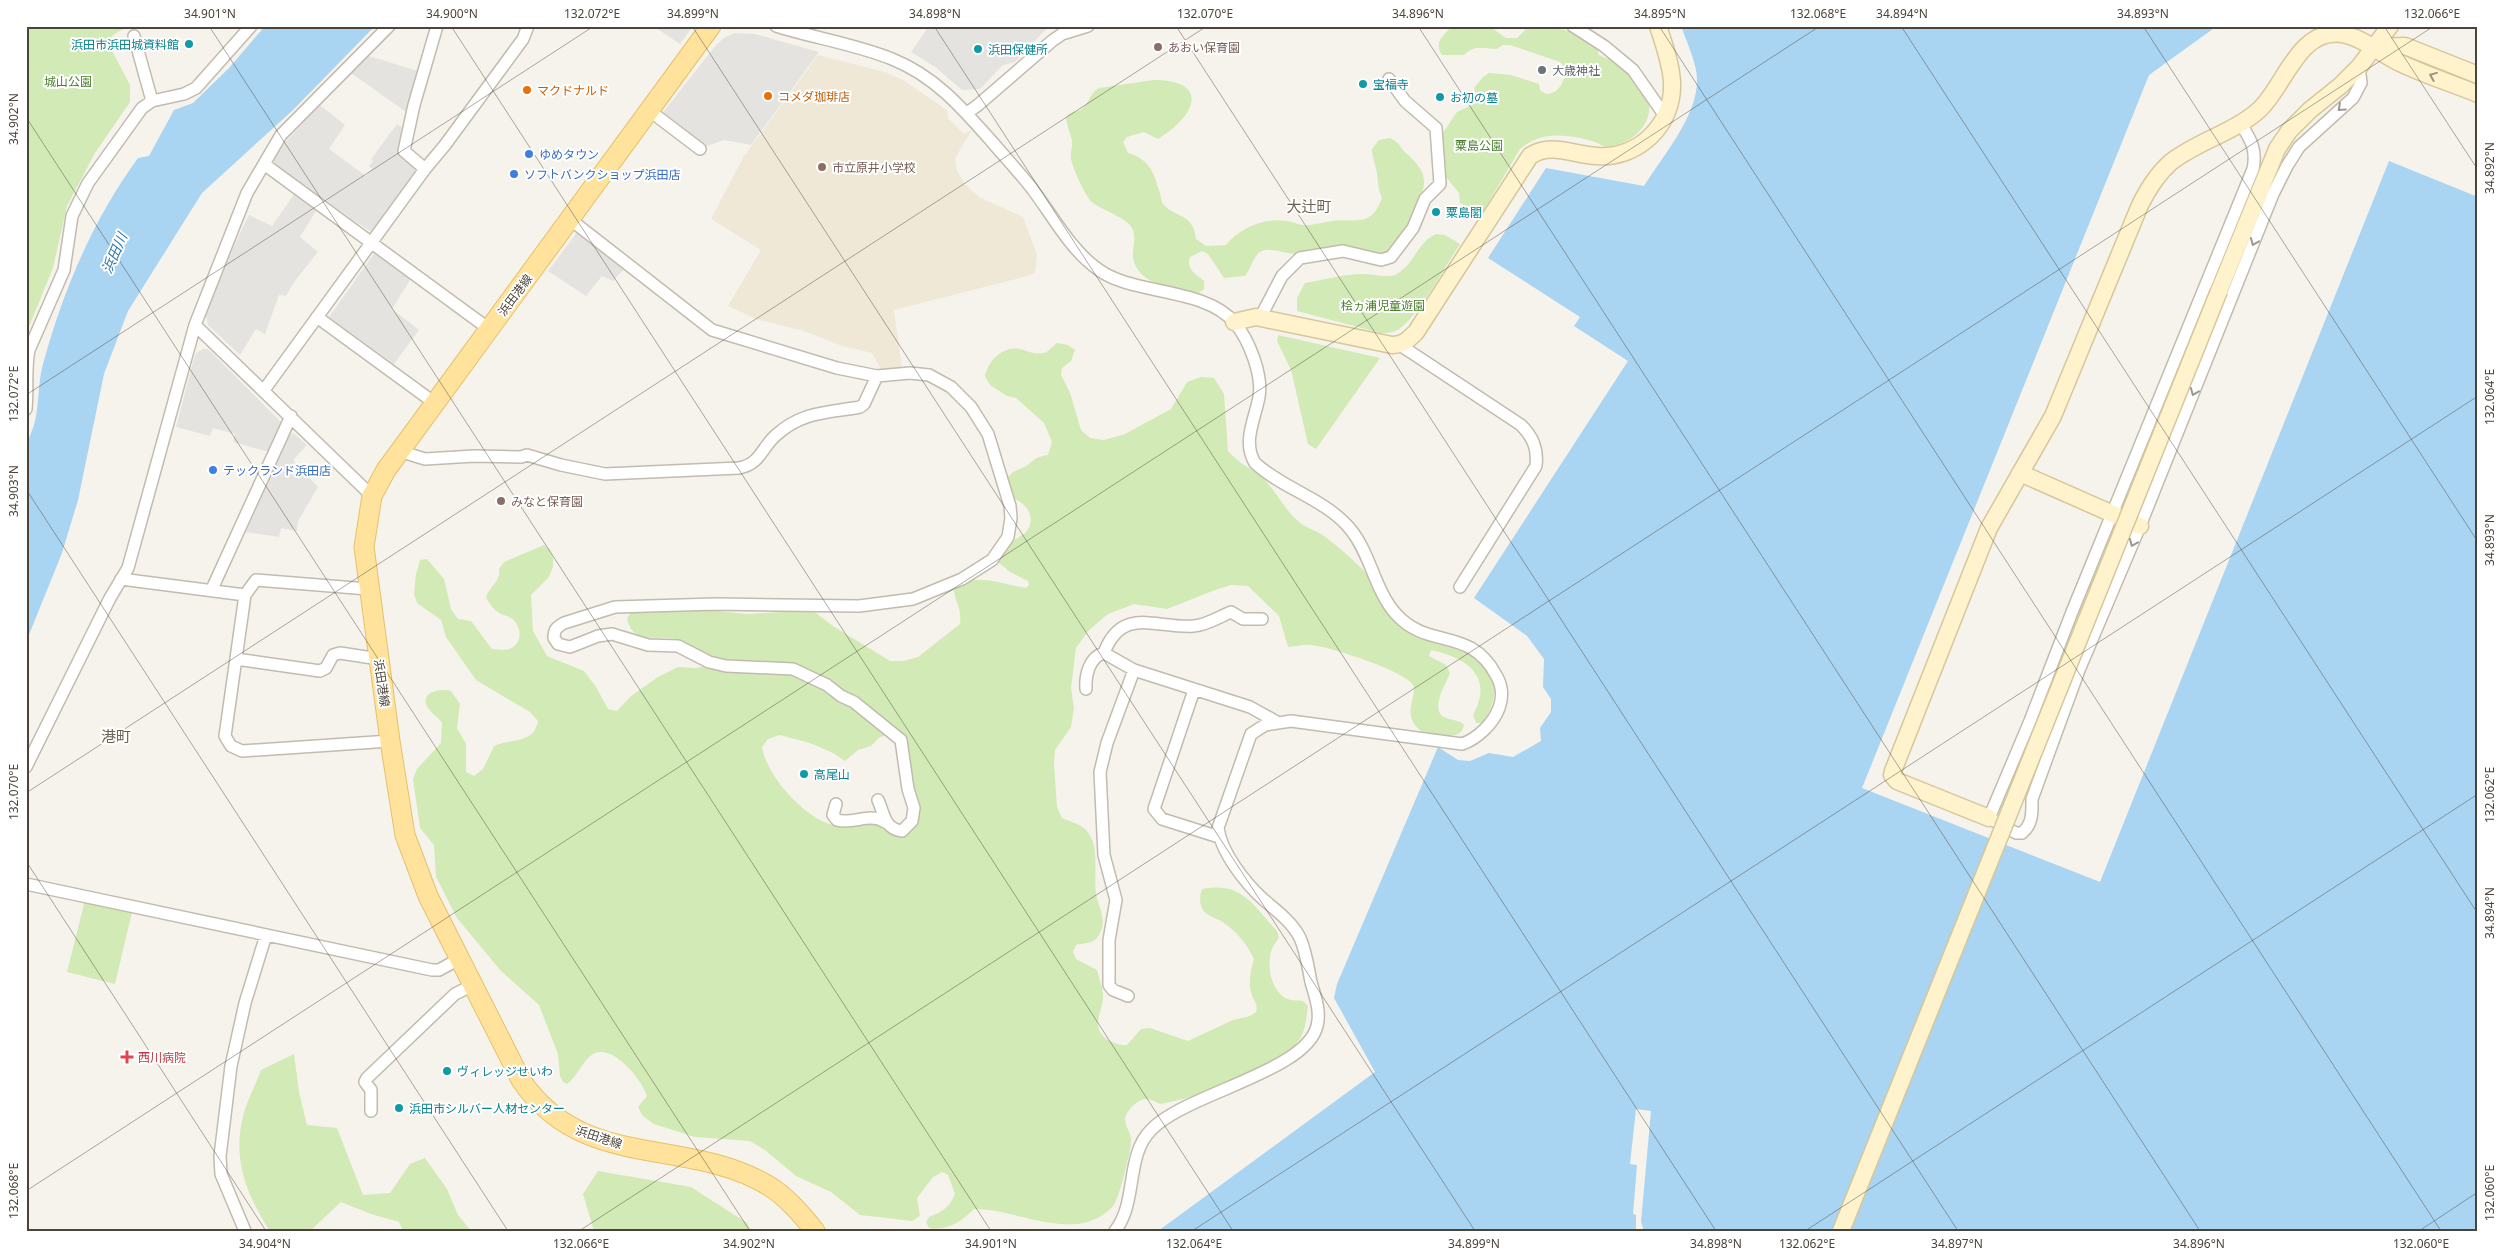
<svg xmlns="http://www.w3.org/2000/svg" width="2504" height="1257" viewBox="0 0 2504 1257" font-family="'Noto Sans','Noto Sans JP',sans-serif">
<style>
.education{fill:#efe8d6}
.green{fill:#d2eab5;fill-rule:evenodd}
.parking{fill:#e5e3e0}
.water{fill:#a9d4f2}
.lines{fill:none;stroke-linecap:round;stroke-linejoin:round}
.street-casing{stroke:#c2bbae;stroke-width:14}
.secondary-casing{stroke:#d6c79b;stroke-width:19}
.primary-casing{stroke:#e6c16a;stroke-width:21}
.street{stroke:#fff;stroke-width:11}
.secondary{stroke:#fff3cd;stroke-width:16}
.primary{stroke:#ffe39c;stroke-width:19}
.secondary-bridge-casing{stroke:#d6c79b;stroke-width:19;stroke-linecap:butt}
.secondary-bridge{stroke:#fff3cd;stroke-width:16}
.oneway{stroke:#9c937c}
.oneway2{stroke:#9c9892}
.ticks{fill:none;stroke:#4b4439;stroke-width:1;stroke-opacity:0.45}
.culture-dot{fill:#0f9aa8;stroke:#fff;stroke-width:2}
.education-dot{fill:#8d6e63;stroke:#fff;stroke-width:2}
.worship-dot{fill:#6b7280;stroke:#fff;stroke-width:2}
.food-dot{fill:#e8710a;stroke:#fff;stroke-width:2}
.shop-dot{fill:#3f7fe0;stroke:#fff;stroke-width:2}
.health-dot{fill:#e0444e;stroke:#fff;stroke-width:2}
.labels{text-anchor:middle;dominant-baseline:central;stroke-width:4;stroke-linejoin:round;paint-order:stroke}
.culture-label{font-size:12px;fill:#0d838f;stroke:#fff;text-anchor:start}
.education-label{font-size:12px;fill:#785e54;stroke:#fff;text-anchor:start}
.worship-label{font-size:12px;fill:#5b616d;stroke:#fff;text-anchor:start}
.park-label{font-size:12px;fill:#4a7f2a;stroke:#fff}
.food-label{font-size:12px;fill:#c56008;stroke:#fff;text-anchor:start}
.shop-label{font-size:12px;fill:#366cbe;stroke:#fff;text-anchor:start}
.street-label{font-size:12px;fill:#4b4439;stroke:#fff}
.health-label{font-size:12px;fill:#be3a42;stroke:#fff;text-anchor:start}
.water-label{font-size:14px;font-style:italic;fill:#2e7ab2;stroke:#fff}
.quarter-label{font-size:15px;fill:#6e6250;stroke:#fff}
.neatline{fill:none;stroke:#4b4439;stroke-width:2}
.ticks-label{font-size:12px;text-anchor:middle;fill:#4b4439}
</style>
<rect width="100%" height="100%" fill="#f6f3ec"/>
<path class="education" d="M818 55 885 72 903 80 947 110 948 118 964 134 972 130 955 158 957 171 965 184 979 197 1023 217 1037 255 1035 273 1024 277 894 310 902 368 881 369 872 353 842 346 804 331 756 319 728 306 761 250 711 219 744 156Z"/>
<path class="green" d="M26 26H127L112 36 110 47 130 85V102L95 153 67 206 53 268 26 334Z
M1452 26H1489L1506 38H1517L1529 26C1545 26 1582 30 1594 44 1596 46 1598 52 1599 55 1607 60 1614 59 1622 66 1631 75 1647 91 1649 103 1652 125 1632 142 1613 146 1605 149 1599 143 1592 141 1566 134 1541 131 1520 149L1481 215 1460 203 1459 193 1442 172 1440 137 1457 112 1485 99 1475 94 1474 88 1483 77 1489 73 1511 75 1539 84 1540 90 1546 94C1560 93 1564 82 1566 69L1560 62 1510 45H1503L1497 49C1483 49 1476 44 1464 55H1442C1433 41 1444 36 1452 26Z
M1153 80C1212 80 1195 117 1158 139L1144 132 1127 137 1123 142 1128 153C1151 160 1153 172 1160 193 1161 197 1161 201 1163 204 1176 219 1193 212 1196 239L1206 246 1226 245C1239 228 1265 217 1287 221 1292 221 1297 224 1302 225 1311 226 1323 222 1332 221 1357 218 1371 228 1382 198 1378 189 1378 183 1377 173 1376 166 1372 157 1372 149L1379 140 1390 138C1402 144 1399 147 1406 153 1436 179 1423 191 1408 222 1404 231 1398 247 1390 251 1374 259 1356 248 1341 246 1326 244 1314 252 1300 254 1288 255 1273 247 1262 251 1253 255 1251 269 1245 276L1224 278 1208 254 1202 251 1190 257C1186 270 1195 273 1204 281V289L1199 293C1176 289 1138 286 1133 258 1132 248 1137 237 1132 228 1127 218 1102 210 1093 203 1086 198 1073 169 1071 159 1070 153 1073 146 1072 140 1070 133 1067 126 1066 118L1069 114C1074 111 1079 112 1083 108 1090 101 1090 93 1099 88Z
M1436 234 1445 235 1460 244C1446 265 1418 317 1399 329 1393 333 1388 333 1381 333L1297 311V298L1305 283C1324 280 1344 274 1363 274 1376 273 1389 281 1400 272 1417 259 1417 243 1436 234Z
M1278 335 1380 358 1316 449 1308 444 1291 370 1277 341Z
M1057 343 1068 345 1075 350 1071 361 1062 368 1061 375 1070 393 1081 430 1090 438 1104 440 1125 434 1171 409 1187 382 1201 377 1214 378 1224 394 1228 451C1238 462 1246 466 1258 474 1276 488 1284 512 1303 525 1310 529 1317 531 1324 536 1337 546 1352 558 1364 571 1370 577 1374 586 1378 593 1385 604 1404 625 1414 633 1440 651 1469 643 1489 674 1499 690 1493 709 1482 723H1476L1473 715C1494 677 1468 658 1431 650L1429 656 1446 665 1450 673C1446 684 1428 711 1446 718 1453 721 1458 719 1464 725 1463 728 1462 732 1458 734 1450 738 1428 736 1421 731 1400 715 1418 696 1413 685 1405 671 1328 646 1311 645 1304 644 1296 647 1288 647L1279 616 1248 586 1231 585 1215 590 1167 609 1134 604 1108 614 1089 630 1076 648 1071 688 1074 708 1071 727 1055 750 1054 764 1057 807 1062 818C1070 822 1079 823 1086 830 1101 846 1093 874 1096 894 1099 909 1109 923 1097 938 1092 944 1083 943 1076 945L1073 952 1076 959 1097 970C1099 978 1102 986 1103 993 1104 1004 1098 1014 1098 1024 1098 1038 1116 1046 1127 1045L1141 1029 1150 1028 1188 1041 1233 1020 1250 1016 1256 1012C1258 1005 1255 1002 1252 996 1248 984 1250 971 1254 959 1247 944 1238 933 1224 923 1218 918 1205 916 1202 908 1199 903 1200 894 1202 889 1242 881 1253 905 1277 931L1279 938C1276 942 1272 947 1271 952 1267 967 1271 991 1287 999 1292 1001 1299 1000 1303 1001L1308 1006C1306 1018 1306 1030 1299 1040 1278 1071 1197 1098 1160 1104 1151 1099 1145 1096 1136 1103 1114 1121 1133 1129 1131 1143 1130 1153 1119 1200 1113 1206 1077 1246 1017 1208 974 1209 961 1222 948 1231 929 1228L926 1222 929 1217C942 1212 950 1207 955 1194L948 1175 942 1172 933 1177 917 1198 920 1216 912 1221 860 1215 831 1192 796 1176 765 1150 750 1141 695 1137 654 1124 643 1116 638 1107 647 1096C642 1080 613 1043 593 1054 582 1061 578 1076 567 1084L563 1082 560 1076 558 1054 539 1005 501 971 457 918 436 877 434 845 420 828 413 779 417 769 441 743 442 723C438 717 431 713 428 708 418 692 441 688 451 691L460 704 457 728 466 744V772L474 776 483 769 494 746C512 738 534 744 538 721L530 712 476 680 446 637 441 620 417 603 414 594 416 574 420 560 427 559 444 579 451 609 458 619 471 621 492 649C502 650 511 652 517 643 523 634 518 621 509 617 505 615 501 615 498 612 492 608 489 603 486 597 490 585 501 582 499 569L504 562 544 545 550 550 553 558V567L549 577 531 595 533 631 547 656 584 671 596 687 608 709 617 711 631 696 658 677 678 667 695 668 707 666V656C698 650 690 643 679 640 660 633 633 648 627 618L632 611 637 610 656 612 697 609 748 614 812 610 833 626 890 661H903L918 657 960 624C962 606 955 604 954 590 971 570 1004 585 1026 588L1029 585 1028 581 1010 572 998 562C1002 555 1006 548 1012 542 1016 539 1021 536 1025 533 1037 520 1029 505 1015 499L1008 477C1013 471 1015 471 1022 468 1034 463 1030 458 1048 455L1052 442 1044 423 1016 398 1007 396 990 385 985 376C988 361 1003 346 1020 349 1029 351 1034 355 1044 353 1048 352 1053 346 1057 343ZM780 735 810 743 833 753 845 761 858 750 871 746 880 737 887 735 905 750C907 763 908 776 911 788 915 807 928 823 903 835 892 840 884 830 878 822 862 823 839 829 824 822 798 810 767 775 762 747L768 739Z
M85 900 132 912 115 984 67 972Z
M294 1054 299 1092 307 1125 337 1128 363 1195 390 1193 410 1164 425 1158 447 1189 458 1215 471 1231H403L399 1222 371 1214 341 1202 310 1231H270C248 1197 233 1163 242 1121 245 1104 255 1087 261 1070Z
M598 1171 691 1187 747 1223 751 1231H594L583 1194Z"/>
<path class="parking" d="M653 26H693L680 44Z
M929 26H1049L1015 62 1003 65 980 89 962 90 935 67 911 52Z
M735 33 755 34 819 52 751 145 724 140 704 147 660 116 716 45 725 37Z
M369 56 421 72 409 114 351 73Z
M320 105 345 125 329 149 366 176 372 169 369 166 373 161 371 159 397 124 406 130 402 148 421 169 372 232 353 220 271 161 275 153Z
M295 193 317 209 300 237 318 252 294 282 286 296 279 295 265 334 256 329 240 355 208 325 206 316 216 283 249 215 272 226Z
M578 231 625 268 613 281 602 276 586 296 548 271Z
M376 251 412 277 392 309 419 330 394 364 329 317Z
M203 349H208L282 423 269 452 233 442 235 434 213 428 210 436 176 427 193 362 196 353Z
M293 433 307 445 293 460 318 487 298 521 297 531 281 528 279 537 246 532 289 435Z"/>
<path class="water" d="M265 26H375L293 110 202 193 128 311 104 374 78 500 62 553 26 642V446C29 438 33 429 35 421 39 404 38 386 42 368 62 293 92 221 138 158L149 156 174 110 193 103 229 68Z
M1681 26H2217L2149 75 1862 788 2100 882 2389 161 2478 197V1231H1644L1641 1222 1651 1111 1636 1109 1630 1164 1637 1165 1633 1214 1636 1215V1231H1158L1375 1072 1334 998 1337 984 1438 747 1458 760 1470 761 1489 753 1513 757 1541 741 1540 728 1551 712V699L1543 687 1544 659 1527 636 1474 598 1628 361 1574 326 1580 317 1488 258 1546 168 1644 186C1664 154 1704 109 1696 70 1693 55 1686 40 1681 26Z"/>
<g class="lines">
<g class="street-casing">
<path id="street" d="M776 26C814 38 855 44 892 59 935 76 963 109 993 143 1005 157 1018 171 1030 186 1052 214 1069 249 1099 270 1133 295 1205 287 1235 323 1249 340 1263 375 1259 397 1255 419 1242 442 1255 463 1283 489 1326 499 1351 530 1371 555 1375 591 1396 614 1428 650 1470 626 1496 675 1502 685 1503 697 1499 708 1493 724 1477 739 1462 744L1291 721 1265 725 1251 734 1218 828C1221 852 1245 883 1264 900 1277 911 1292 922 1300 938 1306 951 1308 967 1311 982 1315 996 1321 1012 1317 1026 1306 1072 1184 1094 1151 1130 1125 1156 1138 1202 1115 1231
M1573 26 1604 46 1633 70 1665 116
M134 36 152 101
M650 111 700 149
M967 113 978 105 1052 41 1062 34 1088 26
M2241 124C2251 140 2257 150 2253 169L2072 612 2030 721 1989 818 2016 833H2022C2033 824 2032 812 2032 799L2079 670 2140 526 2273 194 2287 166 2299 147 2353 98 2361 83 2359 67
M264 164 489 329
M425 169 404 151 414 105 437 26
M571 220 712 330 837 368 877 376 910 373 929 375 951 387 971 407 988 434 1010 506 1011 518 1008 537 992 560 962 579 913 599 859 606 715 604 615 607 564 623C557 627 554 629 554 638L558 644 570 647 598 636 612 634 648 645 678 646 709 662 726 666 793 669 827 685 841 696 854 702 901 740 908 789 914 808 912 821 902 831C884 829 884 813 878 800
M317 317 436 404
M1260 318 1282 276 1300 258 1343 251 1381 260 1391 257 1413 228 1425 199 1440 184 1436 128 1405 101 1389 79
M195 325 372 496
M1400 345 1521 425C1533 437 1538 449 1536 466L1460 587
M264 390 425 169 445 145 523 39 528 26
M26 409C28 389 25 370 29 350L64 270 72 216 88 183 142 108 152 101 184 94 196 88 251 26
M399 451 425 459 474 456 521 457 527 455 561 465 605 474 739 468C760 464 761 449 775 436 802 411 827 413 860 407L864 404 877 376
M121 579 245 595
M212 589 291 416
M368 589 256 580 245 595 225 736 231 746 242 751 390 741
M1262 619H1243L1231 612C1219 617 1207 625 1194 626 1157 629 1122 605 1104 653L1134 670 1250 707 1277 722
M236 659 320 671 326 668 333 655 340 653 379 659
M1086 689C1085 676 1089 657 1104 653
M1194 690 1154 809 1162 819 1219 837
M26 767 110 598 128 568 195 325 247 193 281 135 389 26
M836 804 833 815 837 820C853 825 869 812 885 822
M26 884 432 970H439L459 959
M1128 996 1113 990 1109 985V940L1116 900 1104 855 1100 772 1107 743 1134 670
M371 1111V1090L365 1082 367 1078 455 994 473 985
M245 1231 221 1174 220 1156 231 1066 245 1003 266 935"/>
</g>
<g class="secondary-casing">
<path id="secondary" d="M2372 47 2405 46 2478 75
M2219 291 2277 149 2289 131 2310 110 2340 86 2359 67 2390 26
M1234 322 1256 317 1392 345C1403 345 1408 340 1416 332L1530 156C1551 142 1573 155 1597 156 1638 159 1674 125 1672 82 1671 64 1664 44 1658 26
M2020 473 2140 526
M1989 818 1897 781 1892 775 1893 771 1989 528 2053 416 2140 205C2148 189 2157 174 2171 162 2198 141 2233 133 2259 110 2285 86 2298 28 2342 34 2361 37 2380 53 2396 61 2422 74 2451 83 2478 94"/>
</g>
<g class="primary-casing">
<path id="primary" d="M711 26 386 470 372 496 364 547 390 741 405 835 428 896 521 1080C583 1172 686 1136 769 1186 787 1197 802 1215 815 1231"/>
</g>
<use href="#street" class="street"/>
<use href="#secondary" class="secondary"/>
<use href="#primary" class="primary"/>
<g class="secondary-bridge-casing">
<path id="secondary-bridge" d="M1841 1231 2219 291"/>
</g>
<use href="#secondary-bridge" class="secondary-bridge"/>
</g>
<defs><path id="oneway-chevron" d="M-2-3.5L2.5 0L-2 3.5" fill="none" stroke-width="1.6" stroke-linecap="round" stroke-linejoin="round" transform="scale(1.25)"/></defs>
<use class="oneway" href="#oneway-chevron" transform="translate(2433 76) rotate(-158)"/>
<g class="oneway2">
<use href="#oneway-chevron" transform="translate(2341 108) rotate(138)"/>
<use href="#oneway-chevron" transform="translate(2254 242) rotate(112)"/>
<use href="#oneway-chevron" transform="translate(2194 392) rotate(112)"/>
<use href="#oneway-chevron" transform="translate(2133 543) rotate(113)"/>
</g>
<path class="ticks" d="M209 26 991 1231M451 26 1233 1231M692 26 1475 1231M934 26 1716 1231M1176 26 1958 1231M1418 26 2200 1231M1659 26 2441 1231M1901 26 2478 914M2143 26 2478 542M2384 26 2478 170M26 117 750 1231M26 395 594 26M26 489 508 1231M26 793 1207 26M26 861 266 1231M26 1191 1820 26M579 1231 2434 26M1192 1231 2478 396M1805 1231 2478 794M2419 1231 2478 1192"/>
<g class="culture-dot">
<circle cx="189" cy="44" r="5"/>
<circle cx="978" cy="49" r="5"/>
<circle cx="1363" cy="84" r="5"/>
<circle cx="1440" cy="97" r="5"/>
<circle cx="1436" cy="212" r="5"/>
<circle cx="804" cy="774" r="5"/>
<circle cx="447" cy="1071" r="5"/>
<circle cx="399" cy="1108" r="5"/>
</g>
<g class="education-dot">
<circle cx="1158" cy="47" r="5"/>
<circle cx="822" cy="167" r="5"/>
<circle cx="501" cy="501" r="5"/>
</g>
<circle class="worship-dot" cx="1542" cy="70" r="5"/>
<g class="food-dot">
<circle cx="527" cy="90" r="5"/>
<circle cx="768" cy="96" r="5"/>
</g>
<g class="shop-dot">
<circle cx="529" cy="154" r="5"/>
<circle cx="514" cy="174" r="5"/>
<circle cx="213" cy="470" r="5"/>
</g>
<path class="health-dot" d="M124.5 1049.5h5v5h5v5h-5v5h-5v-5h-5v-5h5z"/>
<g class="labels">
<g class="culture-label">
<text x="179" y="44" text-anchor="end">浜田市浜田城資料館</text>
<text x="988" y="49">浜田保健所</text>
<text x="1373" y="84">宝福寺</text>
<text x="1450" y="97">お初の墓</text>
<text x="1446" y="212">粟島閣</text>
<text x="814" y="774">高尾山</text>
<text x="457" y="1071">ヴィレッジせいわ</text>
<text x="409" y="1108">浜田市シルバー人材センター</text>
</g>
<g class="education-label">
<text x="1168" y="47">あおい保育園</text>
<text x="832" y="167">市立原井小学校</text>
<text x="511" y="501">みなと保育園</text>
</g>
<g class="worship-label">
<text x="1552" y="70">大歳神社</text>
</g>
<g class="park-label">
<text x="68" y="81">城山公園</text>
<text x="1479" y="145">粟島公園</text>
<text x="1383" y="305">桧ヵ浦児童遊園</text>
</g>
<g class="food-label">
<text x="537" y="90">マクドナルド</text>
<text x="778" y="96">コメダ珈琲店</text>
</g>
<g class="shop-label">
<text x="539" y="154">ゆめタウン</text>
<text x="524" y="174">ソフトバンクショップ浜田店</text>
<text x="223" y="470">テックランド浜田店</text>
</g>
<g class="street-label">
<text transform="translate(515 295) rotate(-53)">浜田港線</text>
<text transform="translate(382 683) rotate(82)">浜田港線</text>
<text transform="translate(599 1137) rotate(18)">浜田港線</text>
</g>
<g class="health-label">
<text x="138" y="1057">西川病院</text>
</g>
<g class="water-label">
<text transform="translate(114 253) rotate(-66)">浜田川</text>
</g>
<g class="quarter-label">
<text x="1309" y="206">大辻町</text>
<text x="116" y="736">港町</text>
</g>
</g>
<rect width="2504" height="1257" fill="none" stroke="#ffffff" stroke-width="55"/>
<rect x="28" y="28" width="2448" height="1202" class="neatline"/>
<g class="ticks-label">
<text x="210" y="18">34.901°N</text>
<text x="452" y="18">34.900°N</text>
<text x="592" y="18">132.072°E</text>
<text x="693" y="18">34.899°N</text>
<text x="935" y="18">34.898°N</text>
<text x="1205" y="18">132.070°E</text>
<text x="1418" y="18">34.896°N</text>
<text x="1660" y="18">34.895°N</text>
<text x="1818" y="18">132.068°E</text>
<text x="1902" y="18">34.894°N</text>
<text x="2143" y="18">34.893°N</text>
<text x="2432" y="18">132.066°E</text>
<text transform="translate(14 119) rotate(-90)" y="4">34.902°N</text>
<text transform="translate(2490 168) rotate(-90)" y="4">34.892°N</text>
<text transform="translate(14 394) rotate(-90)" y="4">132.072°E</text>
<text transform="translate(2490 397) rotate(-90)" y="4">132.064°E</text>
<text transform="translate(14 491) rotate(-90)" y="4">34.903°N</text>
<text transform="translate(2490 540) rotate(-90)" y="4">34.893°N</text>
<text transform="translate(14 792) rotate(-90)" y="4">132.070°E</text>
<text transform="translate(2490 795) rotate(-90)" y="4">132.062°E</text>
<text transform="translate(2490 913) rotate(-90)" y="4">34.894°N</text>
<text transform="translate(14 1191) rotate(-90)" y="4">132.068°E</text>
<text transform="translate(2490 1193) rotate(-90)" y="4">132.060°E</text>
<text x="265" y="1248">34.904°N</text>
<text x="581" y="1248">132.066°E</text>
<text x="749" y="1248">34.902°N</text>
<text x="991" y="1248">34.901°N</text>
<text x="1194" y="1248">132.064°E</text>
<text x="1474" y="1248">34.899°N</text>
<text x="1716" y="1248">34.898°N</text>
<text x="1807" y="1248">132.062°E</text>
<text x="1957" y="1248">34.897°N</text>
<text x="2199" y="1248">34.896°N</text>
<text x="2421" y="1248">132.060°E</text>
</g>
</svg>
